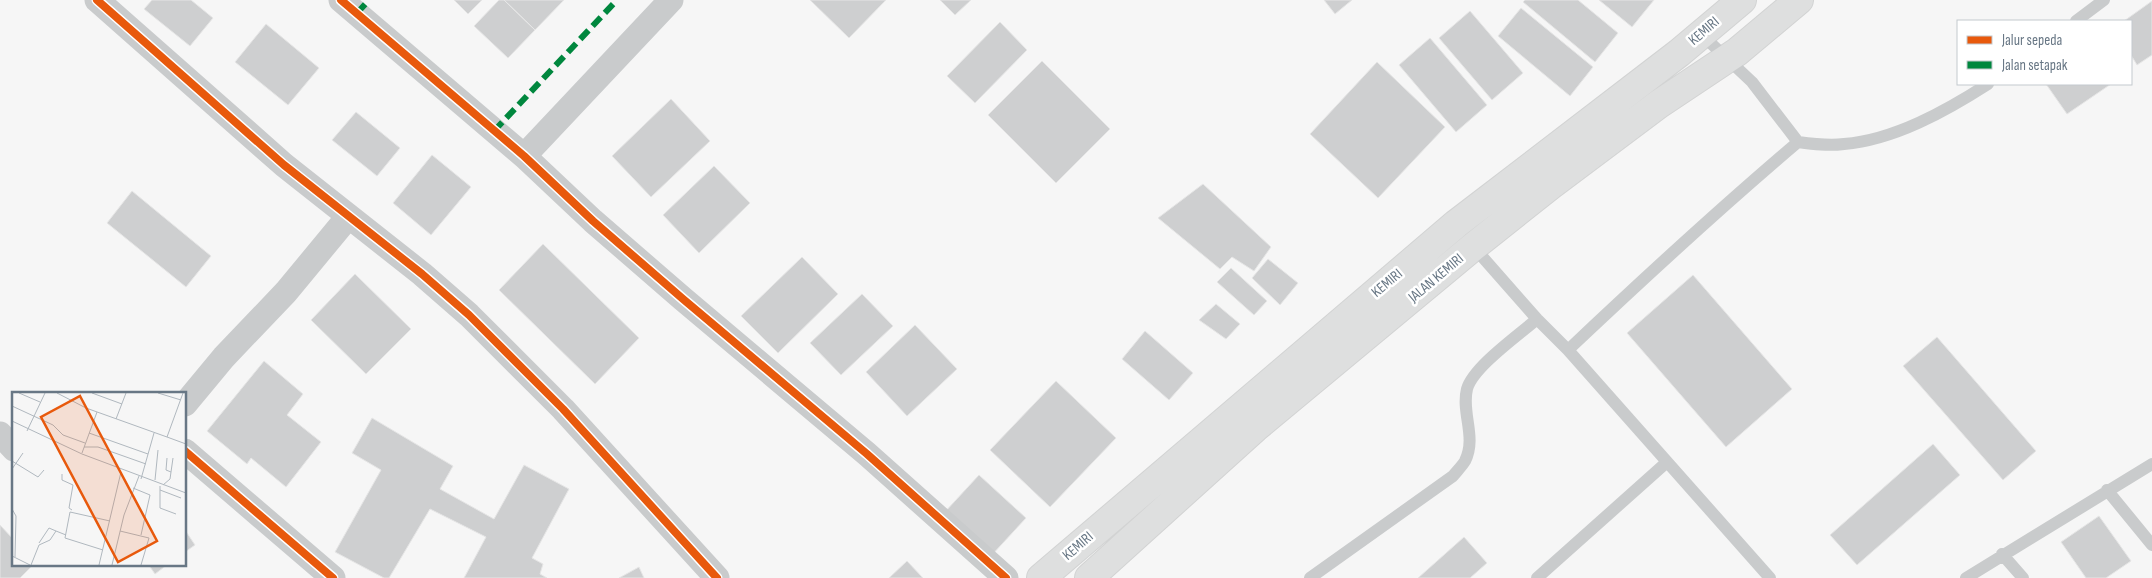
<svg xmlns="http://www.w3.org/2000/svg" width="2152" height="578" viewBox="0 0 2152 578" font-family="'Sofia Sans Condensed',sans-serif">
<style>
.building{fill:#cecfd0;stroke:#e6e6e6}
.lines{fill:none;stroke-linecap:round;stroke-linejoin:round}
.highway-casing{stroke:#d2d3d3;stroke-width:30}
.lane{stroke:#c9cbcc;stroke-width:12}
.street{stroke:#c9cbcc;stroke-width:25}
.highway{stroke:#dedfdf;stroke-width:28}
.quiet{stroke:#00873e;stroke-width:6;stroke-dasharray:12 6;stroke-linecap:butt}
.cycleway-casing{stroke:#fff;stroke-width:11}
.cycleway{stroke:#e8590c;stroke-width:8}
.labels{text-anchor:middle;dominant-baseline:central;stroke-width:5;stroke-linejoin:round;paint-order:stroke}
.street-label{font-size:15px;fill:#687785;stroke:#fff}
.inset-road{fill:none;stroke:#b0b8bf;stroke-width:1}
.view{fill:#e8590c;fill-opacity:0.15;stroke:#e8590c;stroke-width:2.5}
.inset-edge{fill:none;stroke:#687785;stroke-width:2.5}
</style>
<rect width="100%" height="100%" fill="#f6f6f6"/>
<path class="building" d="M152 0H191L213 18 190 46 144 9Z
M454 0H482L468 14Z
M499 0H504L535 30 508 58 474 26Z
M504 0H564L535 30Z
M810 0H886L849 38Z
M940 0H971L955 15Z
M1324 0H1352L1335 14Z
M1525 0H1578L1618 33 1595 62 1523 2Z
M1599 0H1654L1632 27Z
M2152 1V55L2137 65 2131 55V21H2124Z
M1521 8 1593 67 1570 96 1498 36Z
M1470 11 1523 73 1492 100 1439 38Z
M1000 22 1027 50 975 103 947 76Z
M266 24 319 68 288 105 235 62Z
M1430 38 1487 105 1456 132 1399 65Z
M1042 61 1110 129 1056 183 988 115Z
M1377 62 1445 127 1378 198 1310 134Z
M2046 84H2111L2067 114Z
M671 99 710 141 651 197 612 156Z
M356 112 400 148 377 176 332 140Z
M432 155 471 187 431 235 393 203Z
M714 166 750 203 699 253 663 215Z
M1203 184 1271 247 1254 271 1232 257 1220 269 1158 218Z
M132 191 211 256 186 287 107 223Z
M543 244 639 338 595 384 499 290Z
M802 257 838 294 778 353 741 316Z
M1268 259 1298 283 1280 305 1252 278Z
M1231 268 1267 301 1254 315 1217 282Z
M355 274 411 329 366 374 311 320Z
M1693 275 1792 389 1726 447 1627 333Z
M862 294 893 326 841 375 810 343Z
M1216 304 1240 324 1226 339 1199 320Z
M915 325 957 369 907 416 866 372Z
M1145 331 1193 373 1169 400 1122 359Z
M1937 337 2036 451 2003 480 1903 366Z
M264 361 303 394 287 415 321 442 286 487 251 458 247 464 207 431Z
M1056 381 1116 438 1050 507 990 450Z
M372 418 453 466 440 489 494 519 524 465 569 489 532 558 543 564 540 574 547 578H464L486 537 430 509 389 578H384L335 552 381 470 352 453Z
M1933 444 1960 475 1857 565 1830 535Z
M979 475 1026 518 990 557 943 514Z
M2099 516 2131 561 2106 578H2086L2061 542Z
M0 525 14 540V564H34L20 578H0Z
M185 530 195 545 185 552Z
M1464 537 1487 563 1470 578H1418Z
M907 561 923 578H889Z
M148 564H168L155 574Z
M639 567 644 578H619Z"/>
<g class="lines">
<g class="highway-casing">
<path id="highway" d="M1041 578 1456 224 1679 53 1742 0
M1089 578 1255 428 1473 247 1551 185 1659 104 1737 52 1799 0"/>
</g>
<path class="lane" d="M2076 21 2104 0
M1701 34 1752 82 1798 142
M1471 244 1537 319 1568 350 1770 578
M1568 350C1643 279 1719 209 1798 142 1813 144 1828 146 1844 144 1894 140 1946 111 1988 84
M2107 490 2152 545
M2002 554 2023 578
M1310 578 1453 476C1457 471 1462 466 1465 461 1477 437 1461 413 1467 389 1473 367 1519 335 1537 319
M1537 578 1667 462
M1966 578 2152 464"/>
<path class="street" d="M97 0 284 165 422 274 469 315 563 409 717 578
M341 0 524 156 593 221 683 299 867 454 1006 578
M524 156 671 0
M185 404 224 357 286 292 348 217
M0 434 14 449
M185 451 333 578"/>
<use href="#highway" class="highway"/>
<path class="quiet" d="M357 13 369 0
M494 131 617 0"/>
<g class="cycleway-casing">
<path id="cycleway" d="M97 0 284 165 422 274 469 315 563 409 717 578
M341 0 524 156 593 221 683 299 867 454 1006 578
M185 451 333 578"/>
</g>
<use href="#cycleway" class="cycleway"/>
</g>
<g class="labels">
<g class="street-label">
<text transform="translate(1704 31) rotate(-41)">KEMIRI</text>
<text transform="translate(1436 278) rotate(-40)">JALAN KEMIRI</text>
<text transform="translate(1387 283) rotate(-40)">KEMIRI</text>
<text transform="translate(1078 546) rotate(-41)">KEMIRI</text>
</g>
</g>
<g transform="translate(12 392)">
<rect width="174" height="174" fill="#f6f6f6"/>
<path class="inset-road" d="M7 1 28 10M45 1 74 16 155 45M80 1 110 12M146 1 169 8M171 1 155 45 174 52M0 14 41 33 51 43 73 51M104 27 114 1M0 29 70 62 174 101M15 39 33 1M77 41 136 62M72 55H86L134 72M70 61 85 20M155 66 154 78 159 80M0 69 26 85 32 78M0 77 11 61M50 82V88L61 93 57 116 60 118M129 87 142 41M143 88 146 58M151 93 158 87 161 66M148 94V116L164 122M121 96 138 103 129 143M148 98 169 106M0 117 4 124 3 165M108 139 137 146 129 173M27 151 37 136 44 139M91 158 53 146 58 120 98 129M0 164 18 173M19 173 27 153 38 148 44 139 54 143M87 173 109 80M100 173 112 123 127 84"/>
<path class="view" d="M68 4 145 149 106 170 29 25Z"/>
<rect width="174" height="174" class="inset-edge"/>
</g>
<rect x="1957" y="20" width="175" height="65" fill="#ffffff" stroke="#c3c9ce"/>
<rect x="1967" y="36" width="25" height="8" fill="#e8590c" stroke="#c3c9ce"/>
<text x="2002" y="45" font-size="15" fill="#687785">Jalur sepeda</text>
<rect x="1967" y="61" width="25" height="8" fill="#00873e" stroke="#c3c9ce"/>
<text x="2002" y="70" font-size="15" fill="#687785">Jalan setapak</text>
</svg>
